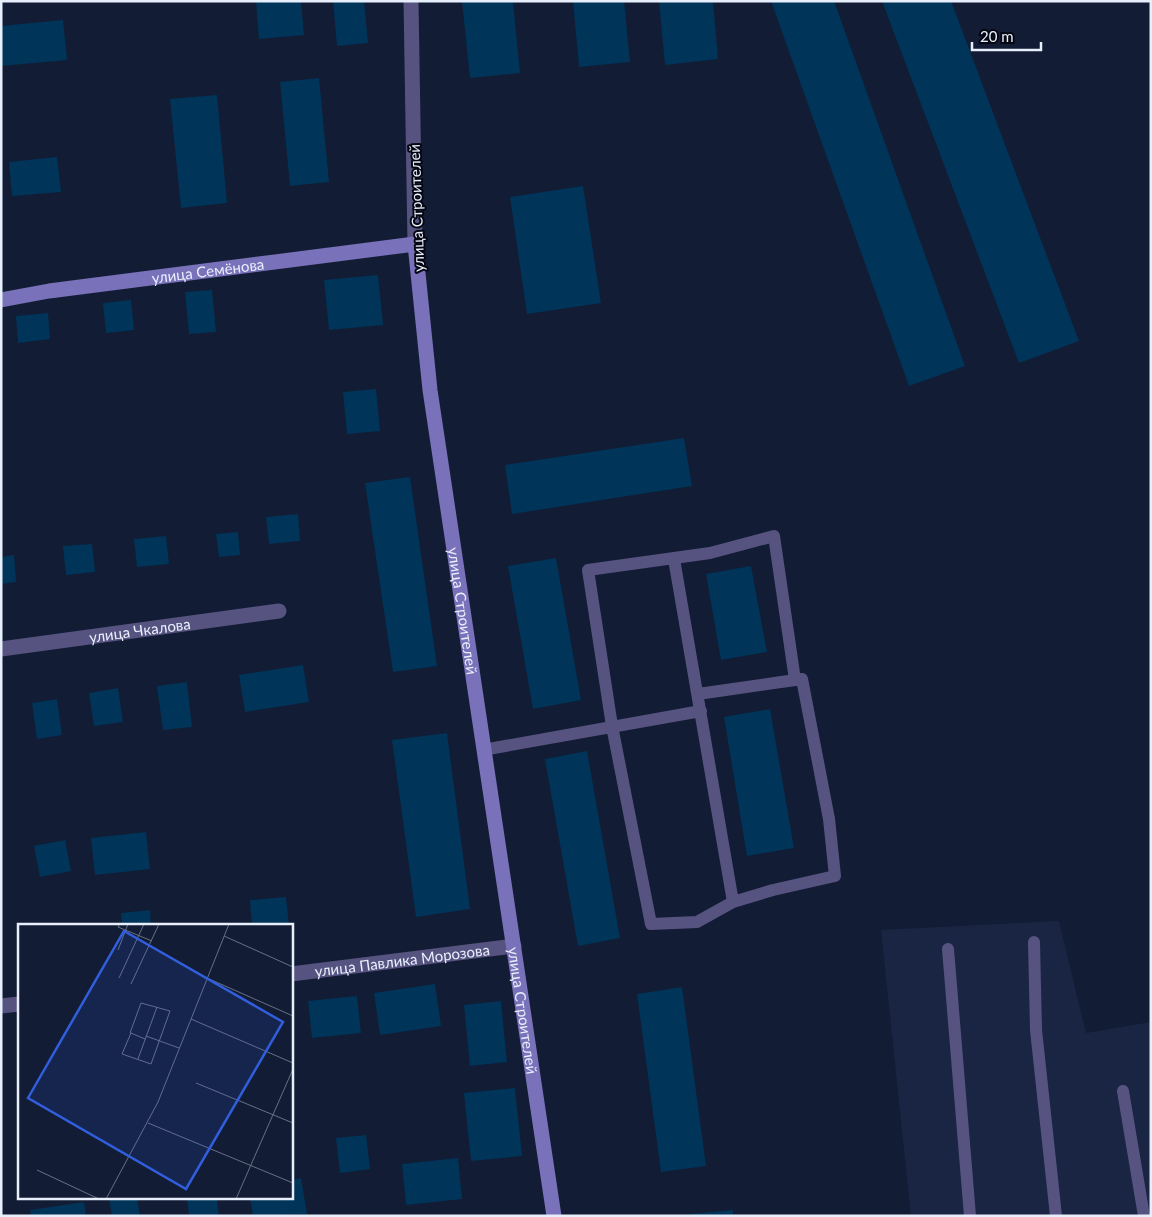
<svg xmlns="http://www.w3.org/2000/svg" width="1152" height="1217" viewBox="0 0 1152 1217" font-family="Lato,sans-serif">
<style>
.built{fill:#192543}
.building{fill:#003458}
.lines{fill:none;stroke-linecap:round;stroke-linejoin:round}
.lane{stroke:#575380;stroke-width:12}
.street{stroke:#575380;stroke-width:15}
.secondary{stroke:#7971b9;stroke-width:15}
.labels{text-anchor:middle;dominant-baseline:central;stroke-width:4;stroke-linejoin:round;paint-order:stroke}
.street-label{font-size:15px;fill:#e8effc;stroke:#040711}
.inset-road{fill:none;stroke:#687084;stroke-width:1}
.view{fill:#315edc;fill-opacity:0.15;stroke:#315edc;stroke-width:2.5}
.inset-edge{fill:none;stroke:#e8effc;stroke-width:2.5}
</style>
<rect width="100%" height="100%" fill="#121c34"/>
<path class="built" d="M1059 921 1086 1033 1151 1022V1216H911L881 930Z"/>
<path class="building" d="M256 1H301L304 35 259 39Z
M333 1H364L368 43 337 46Z
M462 1H513L520 73 470 78Z
M573 1H624L630 62 579 67Z
M659 1H713L718 59 665 65Z
M771 1H834L965 366 909 386Z
M882 1H951L1079 341 1019 363Z
M63 20 67 60 1 66V26Z
M319 78 329 182 290 186 280 82Z
M217 95 227 203 181 208 170 99Z
M57 157 61 192 12 196 9 162Z
M583 186 601 303 527 314 510 197Z
M378 275 383 325 329 330 324 280Z
M212 290 216 332 189 334 185 292Z
M131 300 134 330 106 333 103 303Z
M48 313 50 339 18 343 16 316Z
M376 389 380 431 347 434 343 392Z
M684 438 692 486 512 514 505 465Z
M410 477 437 666 393 672 365 483Z
M298 514 300 541 269 544 266 517Z
M238 532 240 555 219 557 216 534Z
M166 536 169 564 137 567 134 539Z
M92 544 95 572 66 575 63 546Z
M14 555 16 582 1 584V557Z
M556 558 581 700 533 709 508 566Z
M751 566 767 652 721 660 706 574Z
M303 665 309 702 245 712 239 675Z
M187 682 192 727 163 730 157 686Z
M118 688 123 722 94 726 89 693Z
M57 699 62 735 37 739 32 703Z
M770 709 794 848 747 856 724 717Z
M447 733 470 909 416 917 392 740Z
M587 751 620 938 578 946 545 759Z
M146 832 150 869 95 875 91 838Z
M65 840 71 871 40 877 34 846Z
M286 897 289 926H252L250 900Z
M150 910 151 926H122L121 913Z
M435 984 441 1026 380 1035 374 993Z
M682 987 706 1166 661 1172 637 994Z
M357 996 361 1033 312 1038 308 1001Z
M501 1001 507 1062 470 1066 464 1005Z
M515 1088 522 1156 471 1161 464 1093Z
M366 1135 370 1169 340 1173 336 1138Z
M458 1158 462 1199 406 1205 402 1164Z
M301 1178 307 1214 253 1216 250 1198H291V1180Z
M109 1198H137L140 1216H112Z
M187 1198H217L219 1216H189Z
M84 1202 86 1216H31L30 1210Z
M733 1210V1216H690V1214Z"/>
<g class="lines">
<path class="lane" d="M674 559 733 902
M698 694 795 680 802 679 829 819 835 876 773 890 733 902 697 922 651 924 612 726 588 570 710 553 774 536 795 680
M483 750 701 711
M1034 942 1036 1030 1056 1216
M948 949 970 1216
M1123 1091 1144 1216"/>
<g class="street">
<path d="M411 1 415 244"/>
<path id="s1" d="M1 649 279 611"/>
<path id="s2" d="M291 974 514 946"/>
<path d="M1 1006 19 1004"/>
</g>
<path class="secondary" id="s3" d="M1 300 49 291 415 244 430 390 554 1216"/>
</g>
<g class="labels">
<g class="street-label">
<text transform="translate(416 208) rotate(-92)">улица Строителей</text>
<text stroke="none"><textPath href="#s3" startOffset="209">улица Семёнова</textPath></text>
<text stroke="none"><textPath href="#s3" startOffset="788">улица Строителей</textPath></text>
<text stroke="none"><textPath href="#s1" startOffset="140">улица Чкалова</textPath></text>
<text stroke="none"><textPath href="#s2" startOffset="112">улица Павлика Морозова</textPath></text>
<text stroke="none"><textPath href="#s3" startOffset="1192">улица Строителей</textPath></text>
</g>
</g>
<g transform="translate(18 924)">
<rect width="275" height="275" fill="#121c34"/>
<path class="inset-road" d="M102 0 100 3 134 17M206 12 275 43M100 26 110 0M101 54 126 0M189 54 275 92M113 60 141 0M173 95 275 139M113 109 104 130 133 140 152 87 123 79 112 109H113L127 115M128 112 161 124M120 135 139 83M178 159 275 199M130 199 275 259M19 246 81 275M88 275 140 178 211 0M218 275 275 145"/>
<path class="view" d="M106 7 265 98 168 265 10 174Z"/>
<rect width="275" height="275" class="inset-edge"/>
</g>
<rect width="1152" height="1217" fill="none" stroke="#e8effc" stroke-width="5"/>
<path d="M972 42v8h69v-8" fill="none" stroke="#e8effc" stroke-width="2.5"/>
<text x="980" y="42" font-size="15" fill="#e8effc" stroke="#040711" stroke-width="4" paint-order="stroke">20 m</text>
</svg>
